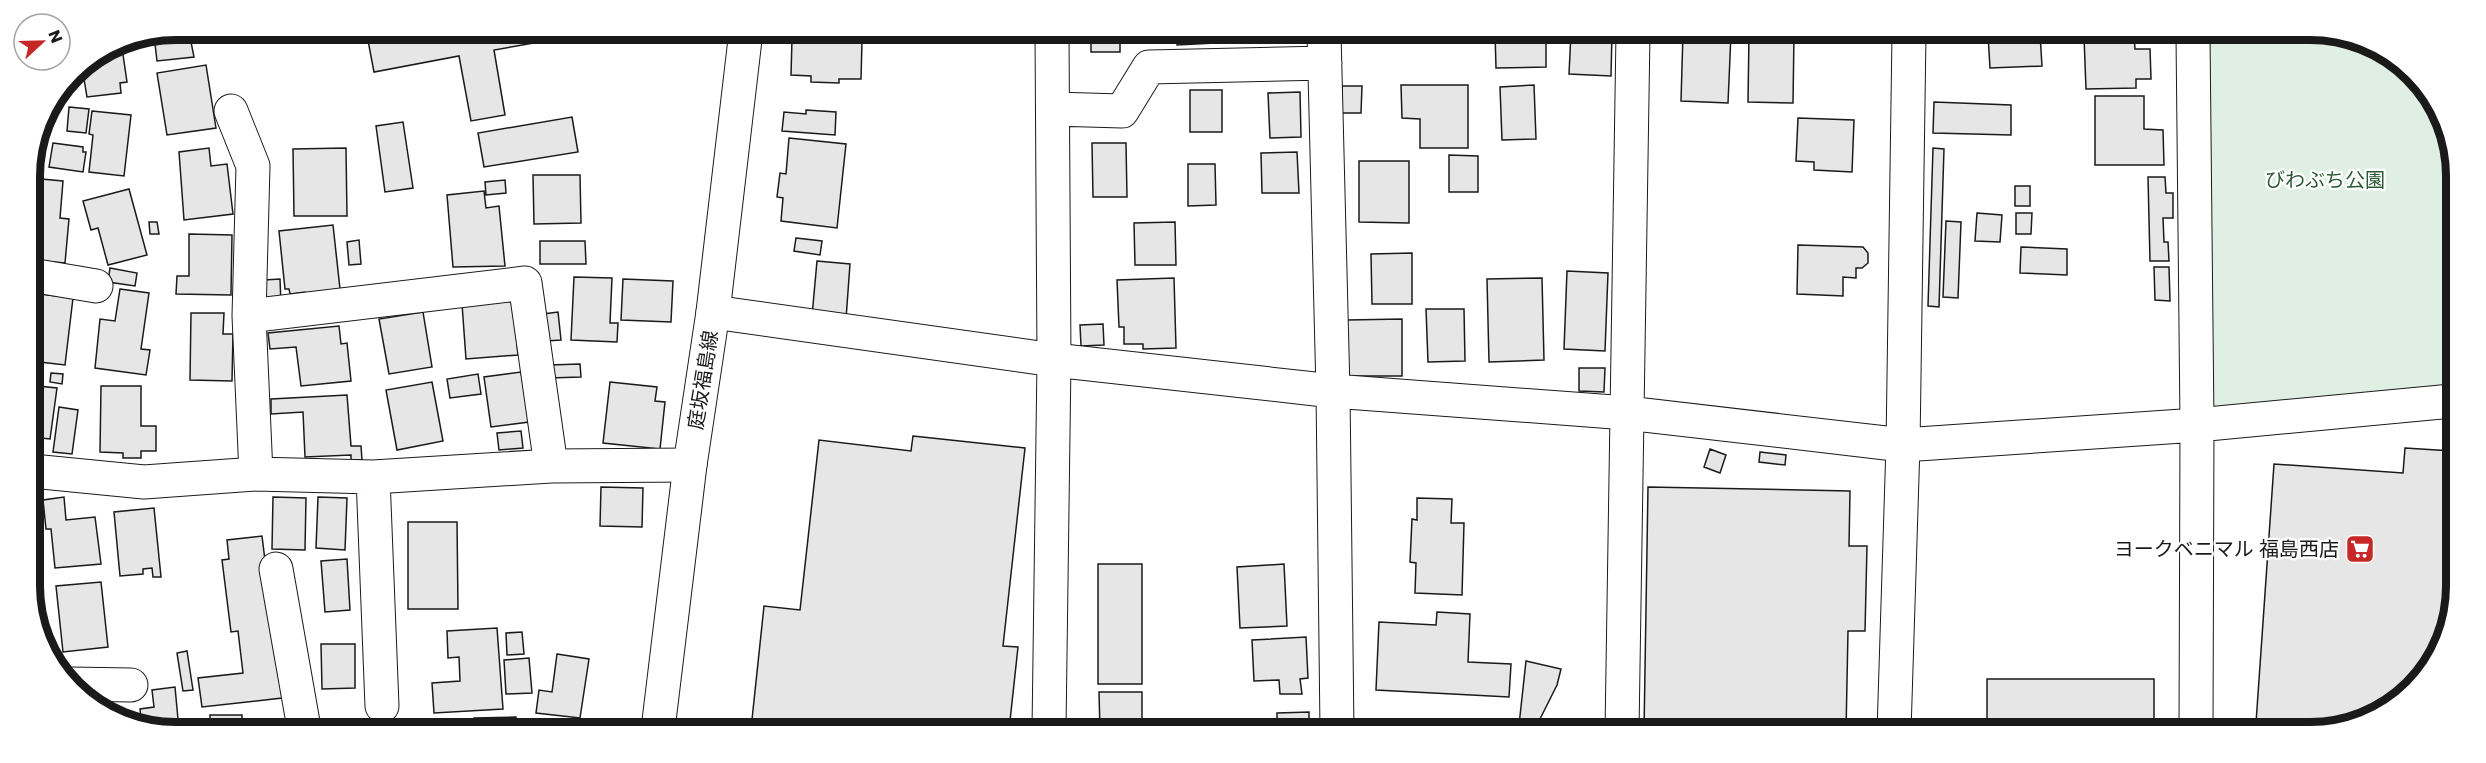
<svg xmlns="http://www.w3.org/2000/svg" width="2486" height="763" viewBox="0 0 2486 763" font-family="Poppins,'Noto Sans JP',sans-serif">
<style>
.green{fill:#e0efe3;stroke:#6a6a6a;stroke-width:1.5}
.building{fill:#e6e6e6;stroke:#1a1a1a;stroke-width:1.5}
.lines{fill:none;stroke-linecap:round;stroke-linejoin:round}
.minor-casing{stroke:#1a1a1a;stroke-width:35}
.major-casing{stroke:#1a1a1a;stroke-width:35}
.minor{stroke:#fff;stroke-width:33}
.major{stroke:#fff;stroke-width:33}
.labels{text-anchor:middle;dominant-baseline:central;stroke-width:4.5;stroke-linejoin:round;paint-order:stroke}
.park-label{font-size:20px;fill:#2b5a34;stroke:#fff}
.street-label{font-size:20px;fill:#1a1a1a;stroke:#fff}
.poi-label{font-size:20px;fill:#1a1a1a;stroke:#fff;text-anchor:end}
.rim{fill:none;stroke:#1a1a1a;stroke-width:8}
</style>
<rect width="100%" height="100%" fill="#fff"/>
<path class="green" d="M2196 35H2347L2413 73 2453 149 2452 394 2201 420Z"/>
<path class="building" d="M177 30H200L201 41 191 42 194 57 157 61 154 35Z
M366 30 602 31 494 50 505 115 471 121 459 56 374 72Z
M1091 32H1120V52H1091Z
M1176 32H1215V43L1177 45Z
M1240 32 1291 33 1292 36 1241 38Z
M1495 33H1546V67L1496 68Z
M1571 33H1612L1611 76 1569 74Z
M1683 33 1731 34 1728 103 1681 101Z
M1749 34H1794L1793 103 1748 102Z
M1988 34H2040L2042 66 1990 68Z
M2134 36 2135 49H2150L2151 79H2136V88L2086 89 2084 37Z
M792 39 862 41 861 79H839V83L811 82V76L791 75Z
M121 41 127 82 120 83 121 93 87 97 82 67Z
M206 65 216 128 167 135 157 73Z
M1401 85H1468V148H1420V119L1402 118Z
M1534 85 1536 139 1502 140 1500 87Z
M1342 86H1362L1361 113H1342Z
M1190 90H1222V132H1190Z
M1300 92 1301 137 1270 138 1268 93Z
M2095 96H2144V129L2163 130 2164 165H2095Z
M1934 102 2011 105V135L1933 133Z
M69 107 89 109 86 133 67 131Z
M806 110 836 112 835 135 782 131 784 112 806 114Z
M92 111 131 115 124 176 89 172 93 135 89 134Z
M572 117 578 152 484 167 478 133Z
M1798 118 1854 120 1852 172 1814 170V162L1796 161Z
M403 122 413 188 385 192 376 126Z
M789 138 846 144 837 228 781 221 783 198 777 197 780 173 786 174Z
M53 143 83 147V152H86L83 172 49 167Z
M1092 143H1126L1127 197H1093Z
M209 148 211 166 227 164 233 214 184 220 179 152Z
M346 148 347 216H294L293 149Z
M1933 148 1944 149 1939 307 1928 306Z
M1297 152 1299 193H1262L1261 153Z
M1449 155 1478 156V192H1449Z
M1359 161H1409V223L1359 222Z
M1188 164H1215L1216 205 1188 206Z
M533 175H580L581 223 534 224Z
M2148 177H2165L2166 193H2173V218H2163L2164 242H2168L2169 261H2150Z
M30 178 63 181 60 218 69 219 65 263 31 260Z
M505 180 506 193 486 195 485 182Z
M2015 186H2030V206H2015Z
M129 189 147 255 108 265 98 228 91 230 83 201Z
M484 191 486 208 499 206 505 266 453 267 447 195Z
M1977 213 2002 215 2000 242 1975 241Z
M2016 213H2032L2031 234H2016Z
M1946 221 1961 222 1958 298 1943 297Z
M149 222H157L159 234H150Z
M1175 222 1176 265H1135L1134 223Z
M333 225 340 289 306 299 305 292 290 294 289 289H285L279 231Z
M189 234 232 235 231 295 176 294 177 276H189Z
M796 238 822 241 820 255 794 251Z
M359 240 361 264 349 265 347 242Z
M540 241H585L586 264H540Z
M1798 245 1863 247 1868 253V263L1862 268H1856V278L1843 277V296L1797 294Z
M2021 247 2067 249V275L2020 273Z
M1412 253V304H1372L1371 254Z
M817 261 850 264 846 319 812 316Z
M2154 267H2169L2170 301 2155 300Z
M110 268 137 273 135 286 108 282Z
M1567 271 1608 273 1605 351 1564 349Z
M574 277 612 278 610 323H618L617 342 571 340Z
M1174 278 1176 348 1143 349V344H1124V327H1119L1117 280Z
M1542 278 1544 360 1489 362 1487 279Z
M280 279 281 305 265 306 264 280Z
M623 279 673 281 671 322 621 320Z
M120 289 149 293 141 349 150 350 146 375 95 368 100 319 115 321Z
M31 293 73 298 65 365 31 361Z
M513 301 518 355 466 359 462 304Z
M1426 309H1464L1465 361 1428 362Z
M423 312 432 367 389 374 379 319Z
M558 312 561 340 546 341 543 314Z
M191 313H224L223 334H233L232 381 190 380Z
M1402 319V376H1348L1347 320Z
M1103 324 1104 345 1081 346 1080 325Z
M339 326 341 344 347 343 351 381 301 386 296 347 270 349 268 333Z
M580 364 581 377 549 378V365Z
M1579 368H1605L1604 392 1579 391Z
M31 371 39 372 38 386 57 388 50 439 32 437Z
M521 372 529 422 491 427 484 377Z
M51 373 63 374 62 384 50 382Z
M478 374 481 394 450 398 447 379Z
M432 382 443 441 397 450 386 390Z
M610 382 657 387 655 401 665 402 660 449 603 443Z
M101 386H141V426H156V451H141V458H123V453L100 452Z
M347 395 351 446H361L362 460H351V455L305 457 303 412 271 414V399Z
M59 407 78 410 72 454 53 452Z
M521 431 523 448 499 450 497 433Z
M913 436 1025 448 1003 646 1018 647 1009 730 751 729 764 606 800 610 819 440 911 451Z
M2405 448 2452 451 2451 624 2406 697 2365 722 2333 729 2256 723 2274 464 2403 473Z
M1710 449 1726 455 1720 473 1704 467Z
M1760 452 1786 455 1785 465 1759 462Z
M601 487 643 488 642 527 600 526Z
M1648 487 1850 491 1849 546H1867L1865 631H1848L1846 732 1644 731Z
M64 497 66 520 95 517 101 564 55 568 51 529H46L43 500Z
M273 497 306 498 305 550 272 549Z
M318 497 347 498 345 550 316 548Z
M1417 498 1452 499 1451 523H1464L1462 595 1415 593 1416 563 1410 562 1412 519 1417 520Z
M154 508 161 577H153L152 568 143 569V574L120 576 114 512Z
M408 522H457L458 609H408Z
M262 536 282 698 202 707 198 678 243 673 238 631 231 632 222 560 229 559 227 540Z
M347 559 350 610 325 612 321 561Z
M1098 564H1142V684H1098Z
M1284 564 1287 626 1240 628 1237 567Z
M38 579 41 620H36L33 614V580Z
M101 582 108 647 63 652 56 586Z
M1437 612 1470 614 1468 662 1511 664 1509 697 1376 690 1379 622 1436 625Z
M497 628 503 709 434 713 432 683 460 681 459 657 448 658 447 631Z
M522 632 524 654 507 655 506 633Z
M1306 637 1308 678 1300 679 1302 694H1280L1279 680 1254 681 1252 640Z
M321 644H355V688L322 689Z
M187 651 193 690 183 691 177 653Z
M557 654 589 659 580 718 536 713 539 690 552 692Z
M529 658 532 693 506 694 504 660Z
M1526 661 1561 669 1557 685 1536 727 1519 725Z
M1987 679H2154V732H1987Z
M175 687 178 719 166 720 167 728H142L140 709 154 707 152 690Z
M1099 692H1142V730H1100Z
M1309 712V731L1254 730 1267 728 1277 723V713Z
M210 715H242V728H210Z
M516 717V729H474V718Z
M535 720 610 728 609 729H534Z"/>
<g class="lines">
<g class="minor-casing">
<path id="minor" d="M1324 33 1333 391 1337 731
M2193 35 2197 425 2196 732
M1053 109 1122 111 1149 67 1325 63
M231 111 253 166 249 316 256 474
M31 275 96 286
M713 312 1054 360 1333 391 1627 413 1903 445 2197 425 2452 401
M249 316 525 283 551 466
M32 471 144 482 256 474 373 477 551 466 690 465
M373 477 382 706
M276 569 304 728
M70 684 131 685
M1049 730 1054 360 1052 32
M1622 731 1633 33
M1894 732 1903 445 1909 34"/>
</g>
<g class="major-casing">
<path id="major" d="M658 729 690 465 713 312 746 31"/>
</g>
<use href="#minor" class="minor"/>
<use href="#major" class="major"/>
</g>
<defs>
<g id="supermarket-square" transform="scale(1.5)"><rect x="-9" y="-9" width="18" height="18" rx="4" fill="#c62828" stroke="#fff"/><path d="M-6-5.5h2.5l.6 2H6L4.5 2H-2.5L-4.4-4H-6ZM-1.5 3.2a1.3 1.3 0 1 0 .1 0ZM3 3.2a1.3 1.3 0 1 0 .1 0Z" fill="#fff"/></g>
</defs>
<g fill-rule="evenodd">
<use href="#supermarket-square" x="2360" y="549"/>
</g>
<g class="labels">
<g class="park-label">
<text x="2325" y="180">びわぶち公園</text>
</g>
<g class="street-label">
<text transform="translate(703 380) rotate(-81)">庭坂福島線</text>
</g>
<g class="poi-label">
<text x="2339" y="549">ヨークベニマル 福島西店</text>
</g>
</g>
<path d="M0 0H2486V763H0ZM176 40H2310A136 136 0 0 1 2446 176V586A136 136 0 0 1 2310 722H176A136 136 0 0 1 40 586V176A136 136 0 0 1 176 40Z" fill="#fff" fill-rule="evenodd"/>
<path class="rim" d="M176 40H2310A136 136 0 0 1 2446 176V586A136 136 0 0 1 2310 722H176A136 136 0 0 1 40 586V176A136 136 0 0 1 176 40Z"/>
<g transform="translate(42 42) rotate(68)"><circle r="28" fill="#ffffff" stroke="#a3a3a3" stroke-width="1.5"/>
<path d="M0-4.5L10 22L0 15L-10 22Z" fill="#c62828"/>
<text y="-9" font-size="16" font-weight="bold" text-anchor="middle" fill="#1a1a1a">N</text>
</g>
</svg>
